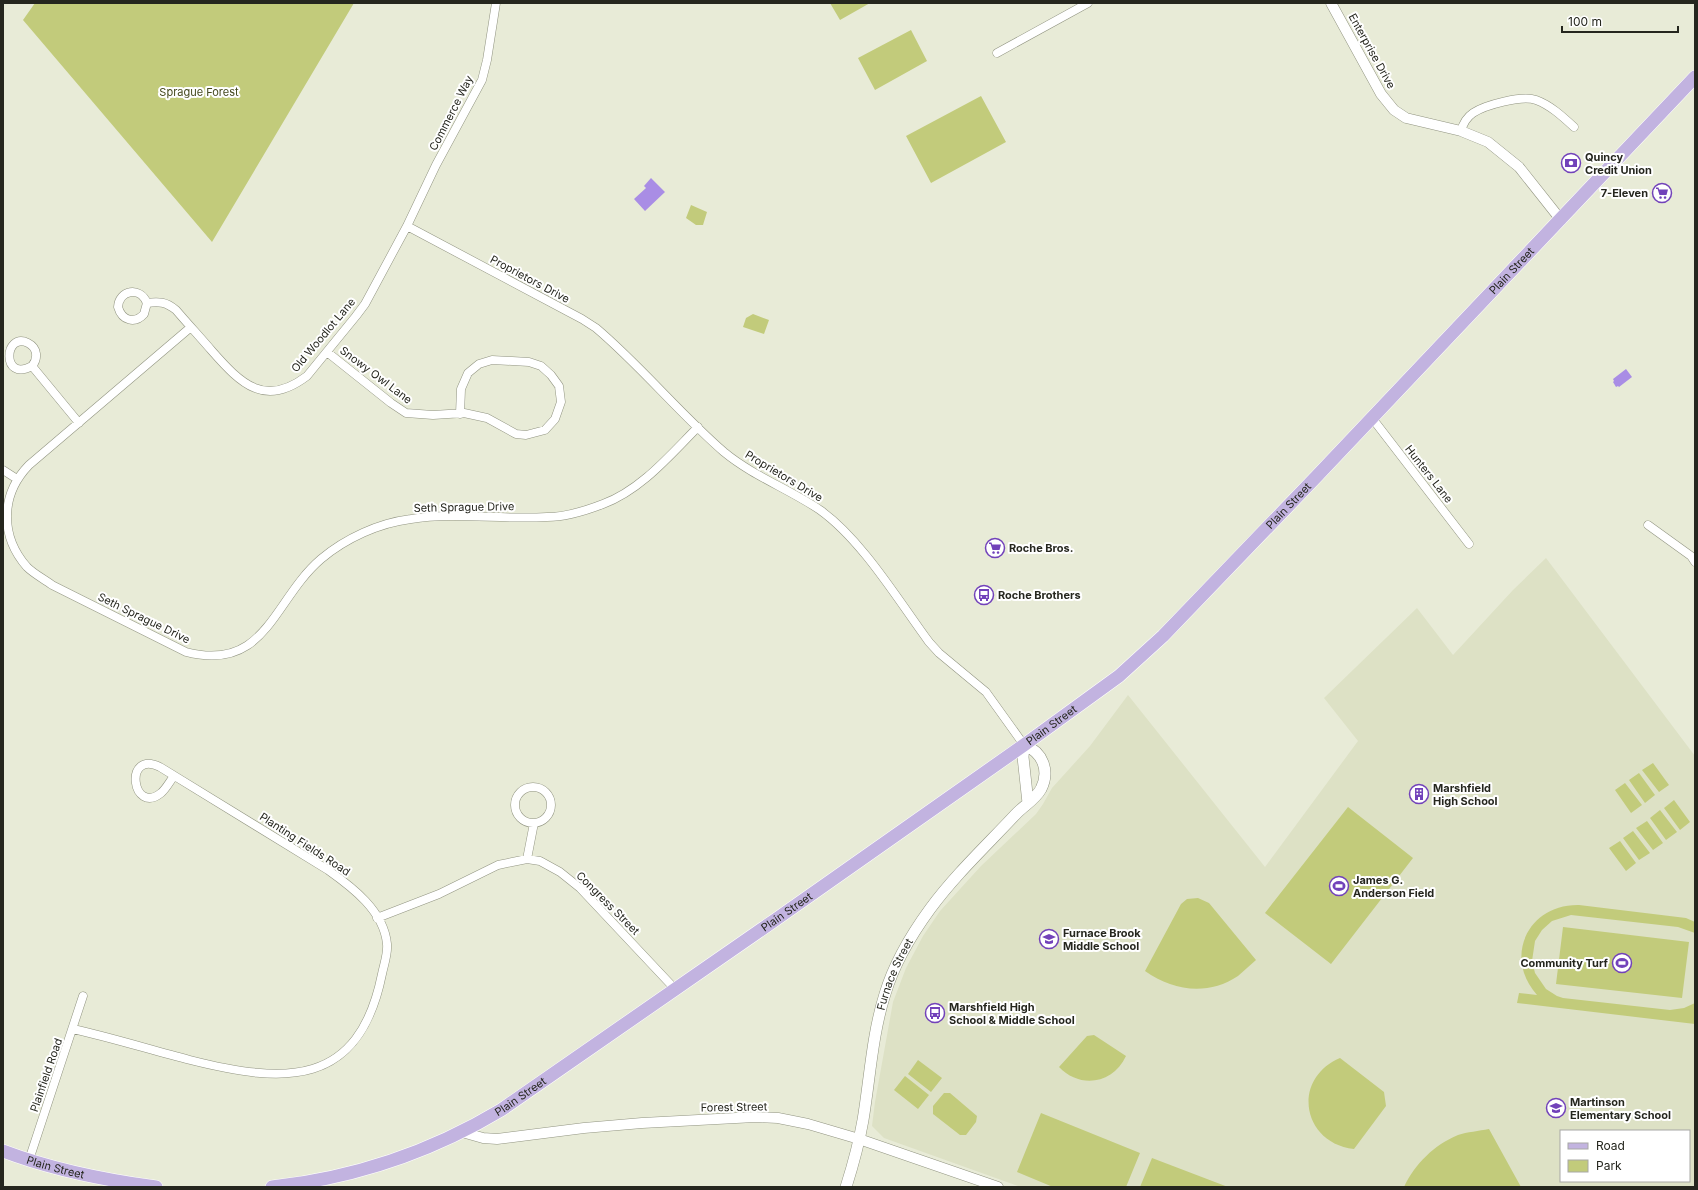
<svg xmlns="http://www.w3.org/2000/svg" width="1698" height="1190" viewBox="0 0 1698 1190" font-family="Inter,sans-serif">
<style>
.built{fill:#dde1c5;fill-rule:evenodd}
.green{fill:#c2cb7b}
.water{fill:#a98de5}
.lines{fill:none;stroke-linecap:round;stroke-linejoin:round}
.minor-casing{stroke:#919481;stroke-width:9}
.tertiary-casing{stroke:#919481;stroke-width:11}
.secondary-casing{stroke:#919481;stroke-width:12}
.primary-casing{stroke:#fff;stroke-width:14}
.minor{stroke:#fff;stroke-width:8}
.tertiary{stroke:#fff;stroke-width:10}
.secondary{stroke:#fff;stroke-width:11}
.primary{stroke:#c2b3e0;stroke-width:13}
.labels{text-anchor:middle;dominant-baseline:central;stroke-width:4;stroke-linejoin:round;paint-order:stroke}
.street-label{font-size:11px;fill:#25261e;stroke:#fff}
.park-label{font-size:11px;fill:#45491e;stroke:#fff}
.poi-label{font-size:11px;font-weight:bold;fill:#25261e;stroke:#fff;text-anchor:start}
</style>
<rect width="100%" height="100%" fill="#e8ebd7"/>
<path class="built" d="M1546 558 1695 756V1187H1021L884 1138 872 1126 875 1102 893 1002 906 968 923 936 940 911 981 866 1036 814 1043 804 1052 788 1090 746 1128 695 1265 867 1358 741 1324 698 1417 608 1453 655 1513 590ZM1561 1131H1689V1181H1561Z"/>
<path class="green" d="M35 3H354L212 242 23 20Z
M830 3H870L840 20Z
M911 30 927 61 875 90 858 58Z
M981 96 1006 142 931 183 906 136Z
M691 205 707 212 703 225H696L686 218Z
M753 314 769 320 764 334 743 327 746 318Z
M1653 763 1669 785 1659 792 1642 770Z
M1639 773 1655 795 1645 803 1629 780Z
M1625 783 1642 805 1631 813 1615 790Z
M1674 800 1690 822 1680 830 1664 808Z
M1348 807 1413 858 1331 964 1265 913Z
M1660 810 1677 832 1666 840 1650 818Z
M1647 821 1663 843 1653 850 1636 828Z
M1633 831 1650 853 1639 860 1623 838Z
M1620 841 1636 863 1626 871 1609 848Z
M1198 898 1209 903 1256 960C1250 965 1244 971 1238 976 1208 996 1173 991 1145 971L1181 904 1187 899Z
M1579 905 1686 918 1695 922V933L1678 927 1571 915 1552 921 1542 930 1535 941 1532 961 1535 973 1546 989 1557 996 1563 998 1670 1010 1684 1008 1695 1003V1024L1517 1003 1519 993 1537 995C1503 957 1528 904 1579 905Z
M1563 927 1689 942 1682 998 1556 984Z
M1094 1035 1126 1056C1113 1084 1080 1089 1059 1067L1087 1036Z
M1340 1058 1384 1092 1386 1106 1354 1149C1302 1143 1291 1079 1340 1058Z
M918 1060 942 1078 931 1092 908 1074Z
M905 1076 929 1095 918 1109 894 1090Z
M944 1093H950L977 1116 976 1122 966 1135H960L933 1114V1106Z
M1041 1113 1140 1153 1126 1187H1053L1017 1172Z
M1489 1129 1521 1187H1404C1415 1164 1434 1145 1458 1135 1467 1132 1479 1131 1489 1129Z
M1152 1158 1228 1187H1140Z"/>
<path class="water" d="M651 178 665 192 645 211 634 199 646 188 644 186Z
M1626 369 1632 377 1619 387 1618 386 1616 387 1613 382 1614 381 1613 379Z"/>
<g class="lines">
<g class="minor-casing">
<path id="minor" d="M997 53 1088 3
M1461 131C1463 124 1467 117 1473 113 1485 105 1522 95 1536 100 1550 105 1562 116 1574 127
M407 226 582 319 596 328C641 366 679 413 724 452 753 476 789 489 820 510 862 540 898 600 929 642L939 653 986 692 1024 745
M147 303 144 314C135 324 122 321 118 307 119 290 140 286 147 303 159 301 166 302 176 310 188 324 200 337 212 351 241 384 265 408 307 376L356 316 365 304 407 226 436 165 482 80 487 60 496 3
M191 327 29 465C0 495 0 536 27 567 34 574 44 579 52 585L186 652C266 673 273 600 321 559 346 538 379 523 411 519 456 512 502 520 547 517 566 517 585 511 603 504 641 490 670 455 698 427
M327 352 391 403 406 413 433 415 464 413 487 418 516 434 526 435 545 430 555 419 561 402 559 386 551 375 541 366 529 362 492 360 479 364 468 373 461 389 460 414
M32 366C1 383 4 331 28 343 38 348 38 359 32 366L79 423
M1372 418 1469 544
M3 470 17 479
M1648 525 1691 556 1695 562
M515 805a18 18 0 1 1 36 0a18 18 0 1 1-36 0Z
M527 859 534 823
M377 918 439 894 498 865 527 859 540 861 560 872 580 888 675 989
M73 1029C113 1038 151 1050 190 1060 285 1084 359 1088 382 974 384 964 388 954 387 944 384 911 352 887 328 870L160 767C123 749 132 816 161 793 166 789 170 781 174 776
M29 1160 83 996"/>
</g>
<g class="tertiary-casing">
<path id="tertiary" d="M1331 3 1381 94 1394 110 1406 118 1461 131 1488 142 1519 167 1561 220
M462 1132 483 1138 497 1139 584 1128 642 1123 755 1117 778 1118 808 1124 859 1139 998 1187"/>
</g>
<g class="secondary-casing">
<g id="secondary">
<path id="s1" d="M846 1187C853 1165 859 1143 863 1120 870 1078 872 1035 885 994 894 964 911 935 930 909 955 875 986 846 1015 815 1023 806 1035 800 1041 789 1050 771 1043 752 1024 745L1023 757 1028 803"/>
</g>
</g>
<g class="primary-casing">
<g id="primary">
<path id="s2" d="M3 1151C53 1170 104 1180 156 1187"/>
<path id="s3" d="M272 1187C353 1178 431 1152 501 1110L775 920 1024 745 1119 676 1163 636 1316 477 1695 77"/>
</g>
</g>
<use href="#minor" class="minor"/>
<use href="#tertiary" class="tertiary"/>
<use href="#secondary" class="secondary"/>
<use href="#primary" class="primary"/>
</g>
<defs>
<g id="bank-ring" transform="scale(1)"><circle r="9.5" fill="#fff" stroke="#7242ba" stroke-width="1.5"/><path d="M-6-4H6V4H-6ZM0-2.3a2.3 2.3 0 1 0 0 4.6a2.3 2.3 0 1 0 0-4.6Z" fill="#7242ba"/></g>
<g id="supermarket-ring" transform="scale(1)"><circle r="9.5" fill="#fff" stroke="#7242ba" stroke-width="1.5"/><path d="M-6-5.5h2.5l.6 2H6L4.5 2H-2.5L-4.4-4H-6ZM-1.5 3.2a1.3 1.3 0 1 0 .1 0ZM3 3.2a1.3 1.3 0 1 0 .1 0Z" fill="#7242ba"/></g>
<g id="bus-ring" transform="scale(1)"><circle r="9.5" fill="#fff" stroke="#7242ba" stroke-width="1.5"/><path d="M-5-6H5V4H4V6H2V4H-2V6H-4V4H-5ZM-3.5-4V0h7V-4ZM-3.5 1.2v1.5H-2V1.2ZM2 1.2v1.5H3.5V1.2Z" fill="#7242ba"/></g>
<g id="building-ring" transform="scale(1)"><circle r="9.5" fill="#fff" stroke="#7242ba" stroke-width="1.5"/><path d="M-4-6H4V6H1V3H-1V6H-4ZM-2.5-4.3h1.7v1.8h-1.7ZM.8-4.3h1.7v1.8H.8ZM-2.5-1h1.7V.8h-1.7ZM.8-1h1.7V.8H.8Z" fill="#7242ba"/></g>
<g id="stadium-ring" transform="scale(1)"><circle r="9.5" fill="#fff" stroke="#7242ba" stroke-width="1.5"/><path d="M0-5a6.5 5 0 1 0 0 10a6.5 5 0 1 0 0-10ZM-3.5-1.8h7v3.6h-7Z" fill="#7242ba"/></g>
<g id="school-ring" transform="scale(1)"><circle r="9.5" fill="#fff" stroke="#7242ba" stroke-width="1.5"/><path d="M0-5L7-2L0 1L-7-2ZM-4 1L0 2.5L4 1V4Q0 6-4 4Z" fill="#7242ba"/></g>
</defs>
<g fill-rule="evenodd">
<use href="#bank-ring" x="1571" y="163"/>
<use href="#supermarket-ring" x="1662" y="193"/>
<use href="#supermarket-ring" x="995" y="548"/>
<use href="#bus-ring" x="984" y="595"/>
<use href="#building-ring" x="1419" y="794"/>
<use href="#stadium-ring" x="1339" y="886"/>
<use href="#school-ring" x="1049" y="939"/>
<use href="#stadium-ring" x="1622" y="963"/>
<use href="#bus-ring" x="935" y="1013"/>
<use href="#school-ring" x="1556" y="1108"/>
</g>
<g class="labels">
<g class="street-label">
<text transform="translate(1372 51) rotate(61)">Enterprise Drive</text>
<text transform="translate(451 113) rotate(-63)">Commerce Way</text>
<text stroke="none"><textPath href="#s3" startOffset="1563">Plain Street</textPath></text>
<text transform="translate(530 279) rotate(28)">Proprietors Drive</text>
<text transform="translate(323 335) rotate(-50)">Old Woodlot Lane</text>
<text transform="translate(376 375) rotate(37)">Snowy Owl Lane</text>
<text transform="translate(1429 474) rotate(52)">Hunters Lane</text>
<text transform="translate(784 476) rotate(31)">Proprietors Drive</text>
<text stroke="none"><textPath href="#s3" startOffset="1239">Plain Street</textPath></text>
<text transform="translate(464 507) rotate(-1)">Seth Sprague Drive</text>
<text transform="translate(144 618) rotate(26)">Seth Sprague Drive</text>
<text stroke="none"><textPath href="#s3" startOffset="915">Plain Street</textPath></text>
<text transform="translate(305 844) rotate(33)">Planting Fields Road</text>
<text transform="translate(608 903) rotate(45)">Congress Street</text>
<text stroke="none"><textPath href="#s3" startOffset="591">Plain Street</textPath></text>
<text stroke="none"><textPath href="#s1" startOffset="219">Furnace Street</textPath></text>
<text transform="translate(46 1075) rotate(-71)">Plainfield Road</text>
<text stroke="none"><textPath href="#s3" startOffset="267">Plain Street</textPath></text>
<text transform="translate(734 1107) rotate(-1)">Forest Street</text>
<text stroke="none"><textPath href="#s2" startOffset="55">Plain Street</textPath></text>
</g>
<g class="park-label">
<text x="199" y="92">Sprague Forest</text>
</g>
<g class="poi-label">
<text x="1585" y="157">Quincy<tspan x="1585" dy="13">Credit Union</tspan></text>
<text x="1648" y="193" text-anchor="end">7-Eleven</text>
<text x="1009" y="548">Roche Bros.</text>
<text x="998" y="595">Roche Brothers</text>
<text x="1433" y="788">Marshfield<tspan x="1433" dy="13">High School</tspan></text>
<text x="1353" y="880">James G.<tspan x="1353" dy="13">Anderson Field</tspan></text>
<text x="1063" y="933">Furnace Brook<tspan x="1063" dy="13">Middle School</tspan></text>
<text x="1608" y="963" text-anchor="end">Community Turf</text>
<text x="949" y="1007">Marshfield High<tspan x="949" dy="13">School &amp; Middle School</tspan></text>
<text x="1570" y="1102">Martinson<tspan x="1570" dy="13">Elementary School</tspan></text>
</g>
</g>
<rect width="1698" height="1190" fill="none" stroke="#25261e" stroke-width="8"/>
<rect x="1560" y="1130" width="130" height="52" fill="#ffffff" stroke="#a8a8a5"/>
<rect x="1568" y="1143" width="20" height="6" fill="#c2b3e0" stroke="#a8a8a5"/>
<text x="1596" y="1150" font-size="12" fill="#25261e">Road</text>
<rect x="1568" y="1160" width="20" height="12" fill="#c2cb7b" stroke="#a8a8a5"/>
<text x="1596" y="1170" font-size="12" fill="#25261e">Park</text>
<path d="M1562 26v6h116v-6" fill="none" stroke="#25261e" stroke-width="2"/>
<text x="1568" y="26" font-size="12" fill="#25261e" stroke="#ffffff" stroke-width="3" paint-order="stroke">100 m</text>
</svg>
